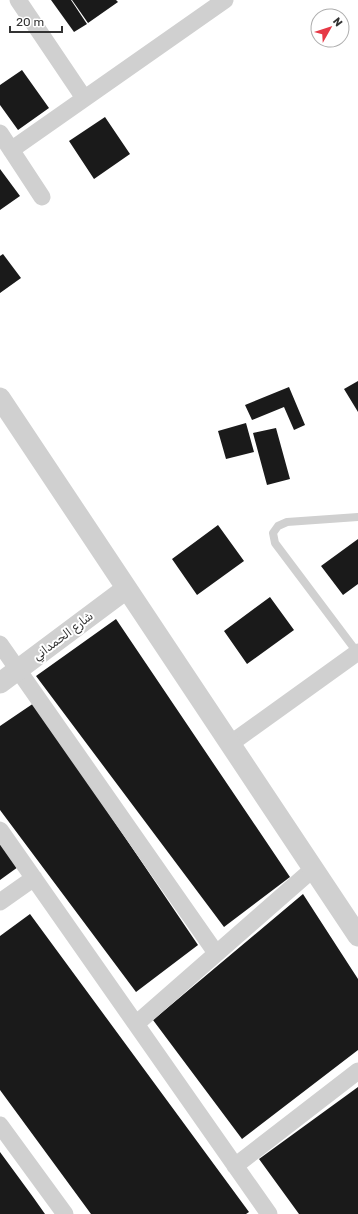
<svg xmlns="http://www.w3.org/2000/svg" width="358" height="1214" viewBox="0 0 358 1214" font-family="Rubik,Vazirmatn,sans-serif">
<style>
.building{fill:#1a1a1a}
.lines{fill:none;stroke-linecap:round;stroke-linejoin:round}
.service{stroke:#d0d0d0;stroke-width:8}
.minor{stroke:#d0d0d0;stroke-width:17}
.tertiary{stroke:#d0d0d0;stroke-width:21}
.labels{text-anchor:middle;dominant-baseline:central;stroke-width:4;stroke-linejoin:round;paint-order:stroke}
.street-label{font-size:12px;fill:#333;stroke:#fff}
</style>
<rect width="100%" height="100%" fill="#fff"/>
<path class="building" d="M51 0H71L87 24 74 32Z
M72 0H116L118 2 88 23Z
M22 70 49 108 18 130 0 105V85Z
M105 117 130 154 94 179 69 141Z
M0 169 20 196 0 210Z
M3 254 21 278 0 293V256Z
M358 381V412L344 389Z
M289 387 305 425 294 430 284 407 252 420 245 405Z
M246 423 254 452 226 459 218 431Z
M276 428 290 479 267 485 253 433Z
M218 525 244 561 197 595 172 559Z
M358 539V584L343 595 321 566Z
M270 597 294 630 247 664 224 631Z
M116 619 290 877 224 927 36 676Z
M34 703 198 945 136 992 0 810V726Z
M0 843 18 867 0 880Z
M303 894 358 979V1050L242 1139 153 1020Z
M30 914 249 1212 246 1214H91L0 1090V936Z
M358 1087V1214H299L259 1159Z
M0 1152 33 1197 45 1214H0Z"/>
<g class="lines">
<path class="service" d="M357 652 275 543 273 533 278 526 287 522 358 517"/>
<path class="minor" d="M18 0 84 98
M0 133 42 197
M11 150 225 0
M0 644 216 953
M230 744 358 652
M0 830 269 1214
M0 902 34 878
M136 1024 313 869
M0 1125 65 1214
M235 1166 358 1071"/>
<path class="tertiary" d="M0 398 358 936
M0 683 126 589"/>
</g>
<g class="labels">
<g class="street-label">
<text transform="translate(63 636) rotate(-37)">شارع الحمداني</text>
</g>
</g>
<g transform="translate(330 28) rotate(51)"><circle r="19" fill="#ffffff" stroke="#adadad"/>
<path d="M0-3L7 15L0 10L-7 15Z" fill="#e63946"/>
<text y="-6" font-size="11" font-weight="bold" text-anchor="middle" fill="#333333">N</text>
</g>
<path d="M10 26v6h52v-6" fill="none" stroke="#333333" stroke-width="2"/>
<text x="16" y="26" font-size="12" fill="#333333" stroke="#ffffff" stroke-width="3" paint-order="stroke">20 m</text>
</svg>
